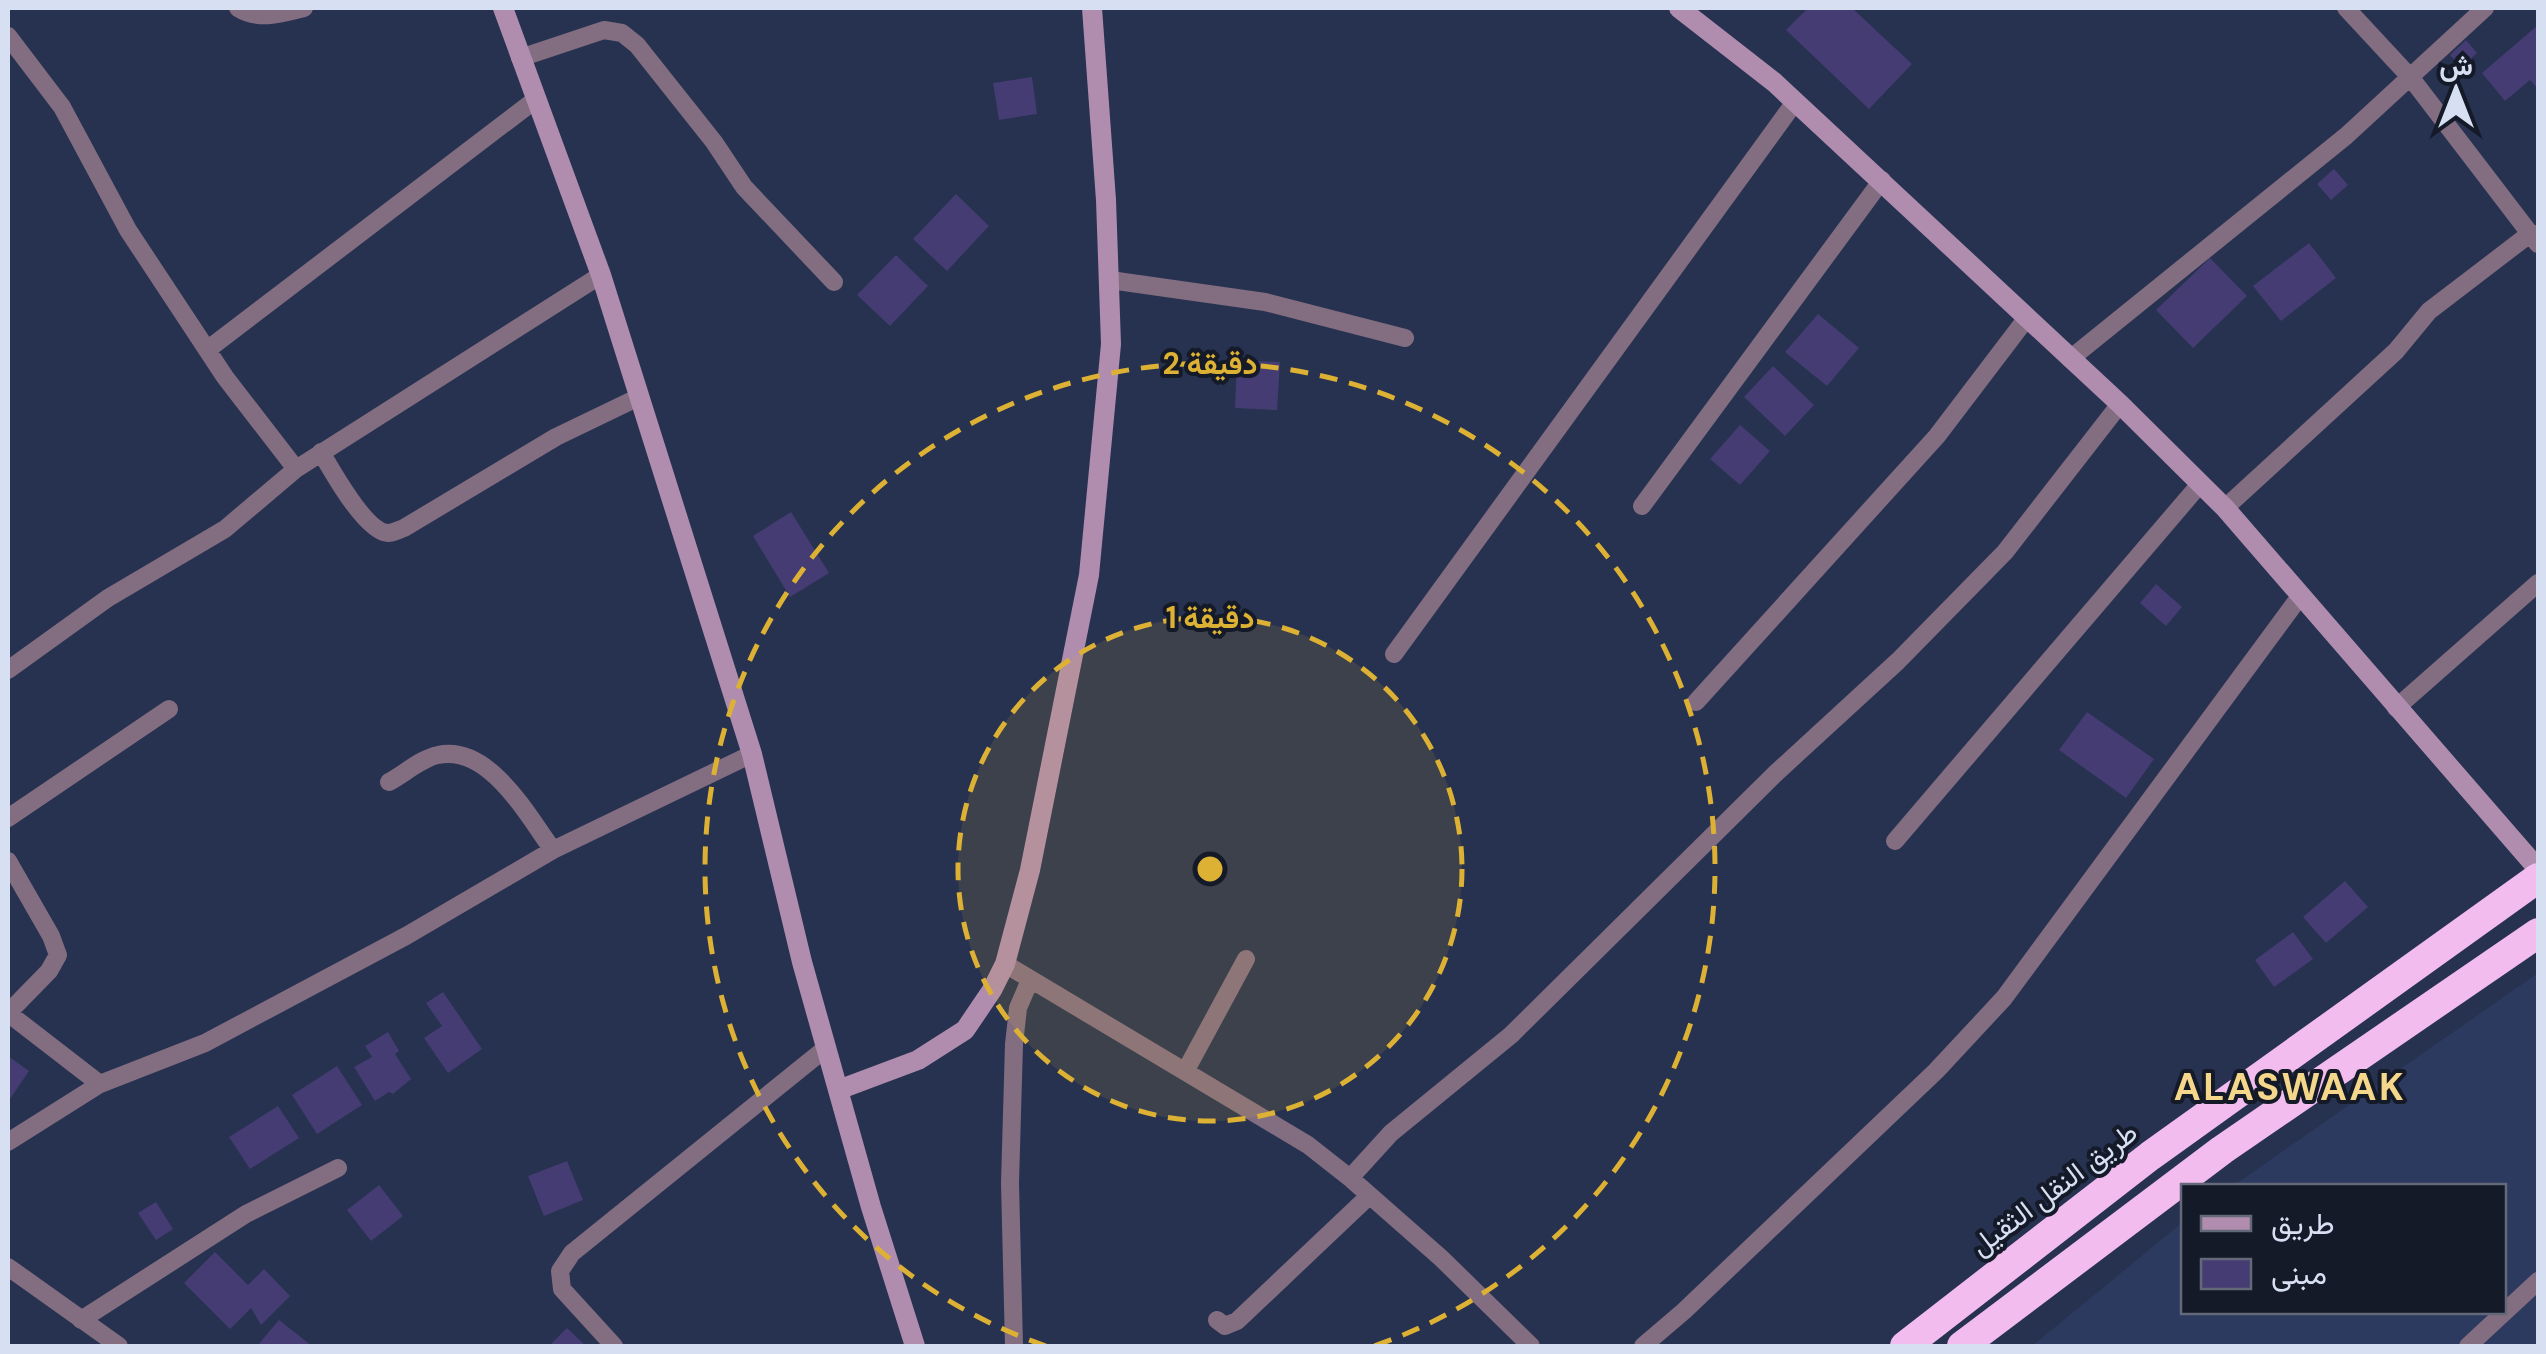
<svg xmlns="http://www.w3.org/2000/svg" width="2546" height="1354" viewBox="0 0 2546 1354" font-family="'DM Sans',Vazirmatn,sans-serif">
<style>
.built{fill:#2d3a5f}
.building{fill:#443c72}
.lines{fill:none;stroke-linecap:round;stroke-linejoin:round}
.street{stroke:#836d81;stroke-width:18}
.secondary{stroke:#b08dae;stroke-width:20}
.highway{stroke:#f2bcef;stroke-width:30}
.ring{fill:none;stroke:#ddb133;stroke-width:5;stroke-dasharray:18 12}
.labels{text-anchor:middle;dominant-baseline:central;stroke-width:8;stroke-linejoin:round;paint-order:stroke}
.street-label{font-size:28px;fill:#d7dff2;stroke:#151a28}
.district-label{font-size:38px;font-weight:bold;letter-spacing:2.5px;fill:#f5d78b;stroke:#151a28}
.centre{fill:#ddb133;stroke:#151a28;stroke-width:5}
.ring-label{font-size:30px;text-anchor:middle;font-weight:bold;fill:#ddb133;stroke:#151a28;stroke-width:8;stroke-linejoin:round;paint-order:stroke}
</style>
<rect width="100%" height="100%" fill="#273250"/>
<path class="built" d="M2538 973V1346H2032L2183 1222 2184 1312H2504V1186H2233Z"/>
<path class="building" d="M1808 8H1852L1912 64 1869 109 1786 30Z
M2538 25V89L2530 80 2505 101 2482 73Z
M2466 40 2477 53 2461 67 2450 55Z
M1032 77 1037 114 999 120 993 83Z
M2334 169 2348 185 2331 200 2317 184Z
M956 194 989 226 947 271 913 239Z
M2309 243 2336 278 2281 321 2253 286Z
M896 255 928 286 890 326 857 295Z
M2210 258 2247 296 2193 348 2156 310Z
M1818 314 1859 348 1827 386 1785 352Z
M1237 360 1280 362 1277 410 1235 408Z
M1773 366 1814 405 1785 436 1744 397Z
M1740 425 1770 451 1740 485 1710 459Z
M791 512 829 573 790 597 753 536Z
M2156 584 2182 607 2166 626 2140 603Z
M2087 712 2154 759 2126 798 2059 750Z
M2345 881 2368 907 2326 943 2303 917Z
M2293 932 2313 959 2274 987 2255 960Z
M443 992 482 1049 448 1073 424 1038 442 1026 426 1003Z
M388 1032 399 1051 395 1054 411 1079 393 1094 389 1092 375 1101 354 1067 372 1057 365 1046Z
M8 1056 29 1071 8 1102Z
M337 1066 362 1105 317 1134 292 1095Z
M278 1106 299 1138 250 1169 229 1137Z
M567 1161 583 1200 544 1216 528 1176Z
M379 1185 403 1216 371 1241 347 1210Z
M156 1202 173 1229 156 1240 138 1213Z
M215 1252 248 1285 264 1269 290 1296 261 1325 251 1308 230 1329 184 1283Z
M279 1320 312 1346H257Z
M567 1328 586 1346H549Z"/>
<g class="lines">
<path class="street" d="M238 8C259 21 281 14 304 8
M2346 8 2411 78 2538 244
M8 36 62 107 128 230 225 377 296 469 601 275
M520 58 604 30 622 33 637 45 714 142 744 187 834 282
M1110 280 1265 302 1405 338
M207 350 535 100
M2070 359 2346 136 2485 8
M321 452C332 471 366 532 388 533 393 533 398 530 404 528L556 437 639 397
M1642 506 1882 180
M2225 508 2396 351 2429 311 2531 233
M1394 654 1795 102
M8 670 108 598 225 529 296 469
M1696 702 1937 436 2026 319
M2396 708 2538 583
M389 782C404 774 422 758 438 755 489 744 527 815 553 850
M8 818 169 709
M1895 841 2200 484
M8 861 51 936 58 955 49 971 8 1013
M1005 964 1308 1145 1350 1178 1441 1258 1531 1346
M8 1013 100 1084
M1186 1070 1246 959
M8 1142 100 1084 205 1043 406 936 553 850 752 754
M1350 1178 1391 1133 1511 1035 1776 773 1898 661 2005 552 2120 404
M8 1267 119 1346
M81 1320 246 1214 338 1168
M1217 1320 1225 1326 1237 1321 1369 1196
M614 1346 562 1289 560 1271 572 1253 826 1048
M1014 1346 1010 1183 1014 1044 1018 1008 1030 980
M1643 1346 1684 1311 1936 1071 2004 998 2301 595
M2468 1346 2538 1281"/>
<path class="secondary" d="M503 8 601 275 752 754 802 962 871 1207 915 1346
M1679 8 1774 82 2120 404 2225 508 2538 869
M838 1090 918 1060 965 1030 992 990 1005 964 1030 870 1089 575 1111 344 1106 200 1092 8"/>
<path class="highway" d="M1905 1346 2150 1156 2538 878
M1962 1346 2222 1150 2538 933"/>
</g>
<circle cx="1210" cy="869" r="252" fill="#ddb133" fill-opacity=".12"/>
<g class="ring">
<circle cx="1210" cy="869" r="252"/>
<path d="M1046 1346A505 505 0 1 1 1374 1346"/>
</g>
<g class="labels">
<g class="street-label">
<text transform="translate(2054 1189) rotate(-37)">طريق النقل الثقيل</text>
</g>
<g class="district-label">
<text x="2290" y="1087">ALASWAAK</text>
</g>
</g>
<circle cx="1210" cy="869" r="15" class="centre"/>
<g class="ring-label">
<text x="1210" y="374">2 دقيقة</text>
<text x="1210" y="628">1 دقيقة</text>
</g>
<rect width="2546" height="1354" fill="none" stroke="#d7dff2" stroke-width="20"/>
<rect x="2181" y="1184" width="325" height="130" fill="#151a28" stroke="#636979" stroke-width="2.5"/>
<rect x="2201" y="1216" width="50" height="15" fill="#b08dae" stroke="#636979" stroke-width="2.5"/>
<text x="2271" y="1234" font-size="30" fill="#d7dff2">طريق</text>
<rect x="2201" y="1259" width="50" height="30" fill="#443c72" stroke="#636979" stroke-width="2.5"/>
<text x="2271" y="1284" font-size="30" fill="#d7dff2">مبنى</text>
<g transform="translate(2456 90)" stroke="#151a28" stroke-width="8" paint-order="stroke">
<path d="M0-8L18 38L0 25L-18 38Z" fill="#d7dff2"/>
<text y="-15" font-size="28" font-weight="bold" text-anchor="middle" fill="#d7dff2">ش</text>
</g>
</svg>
